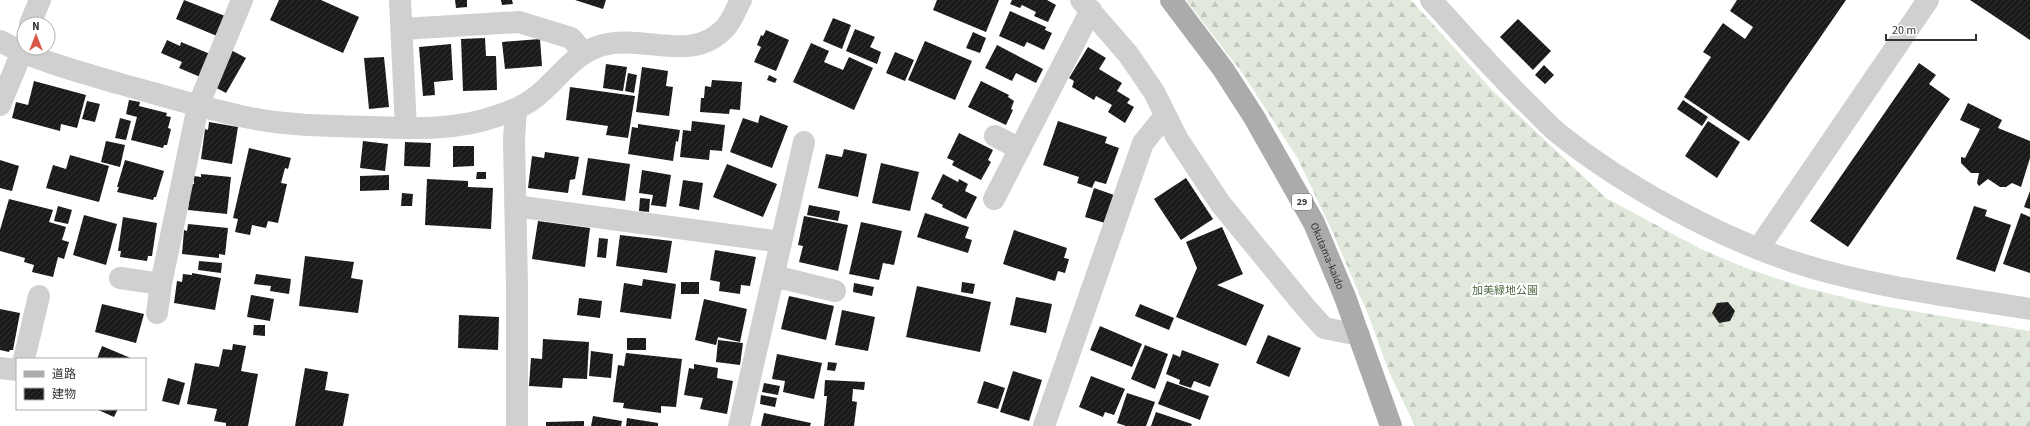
<svg xmlns="http://www.w3.org/2000/svg" width="2030" height="426" viewBox="0 0 2030 426" font-family="'Source Sans 3','Noto Sans JP',sans-serif">
<style>
.forest{fill:url(#forest-firs)}
.building{fill:url(#building-hatch)}
.lines{fill:none;stroke-linecap:round;stroke-linejoin:round}
.minor{stroke:#d0d0d0;stroke-width:22}
.major{stroke:#ababab;stroke-width:22}
.labels{text-anchor:middle;dominant-baseline:central;stroke-width:4;stroke-linejoin:round;paint-order:stroke}
.shield{fill:#fff;stroke:#707070;stroke-width:1}
.shield-label{font-size:10px;font-weight:bold;fill:#333}
.street-label{font-size:11px;fill:#333;stroke:#fff}
.park-label{font-size:11px;fill:#4e6c43;stroke:#fff}
</style>
<defs>
<pattern id="forest-firs" width="22" height="20" patternUnits="userSpaceOnUse"><rect width="22" height="20" fill="#e1e9dd"/><path d="M5 1l3.5 6h-7zM16 11l3.5 6h-7z" fill="#c2c8be"/></pattern>
<pattern id="building-hatch" width="6" height="6" patternUnits="userSpaceOnUse"><rect width="6" height="6" fill="#1a1a1a"/><path d="M-1 1l2-2M0 6l6-6M5 7l2-2" fill="none" stroke="#333"/></pattern>
</defs>
<rect width="100%" height="100%" fill="#fff"/>
<path class="forest" d="M1186 0H1411L1493 91 1606 198 1699 248 1743 267 1802 287 1871 304 2030 331V426H1415L1389 372 1368 314 1332 231 1298 159 1243 74Z"/>
<path class="building" d="M184 0 225 16 217 36 176 19Z
M279 0H321L359 17 343 53 270 20Z
M455 0H467V7L456 8Z
M501 0H512L513 4 502 5Z
M575 0H606L603 9Z
M937 0H999L986 32 933 10Z
M1012 0H1047L1056 5 1048 22 1034 16 1036 12 1022 5 1020 8 1010 4Z
M1737 0H1846L1749 141 1684 97 1711 57 1703 52 1723 23 1745 39 1753 27 1730 11Z
M1970 0H2030V40Z
M1010 11 1046 27 1045 30 1052 33 1044 50 1027 42 1024 47 999 36Z
M833 18 851 25 842 49 823 41Z
M1518 19 1551 51 1533 70 1500 37Z
M855 29 875 37 870 47 881 52 877 64 846 51Z
M766 30 789 40 776 71 754 62 761 47 757 45 761 35 763 36Z
M973 32 986 38 980 53 966 48Z
M485 38 486 56H496L497 90 463 91 461 39Z
M540 39 542 66 505 69 502 42Z
M167 40 180 46 181 42 215 56 205 79 179 68 182 62 161 53Z
M925 41 972 61 955 100 908 80Z
M811 43 829 51 824 62 843 70 849 57 873 68 854 110 793 82Z
M451 44 453 80 434 82 435 95 423 96 419 47Z
M997 45 1043 69 1036 83 1016 73 1012 81 985 68Z
M1088 47 1106 58 1099 69 1122 83 1117 91 1130 99 1127 103 1134 107 1125 123 1108 112 1112 105 1096 96 1094 100 1072 87 1074 81 1069 78Z
M231 50 246 58 226 93 211 85Z
M895 52 914 60 905 81 886 73Z
M384 57 389 107 369 109 364 58Z
M1919 63 1936 75 1929 84 1950 99 1848 247 1810 221Z
M606 64 627 67 623 91 603 88Z
M1544 65 1554 75 1545 84 1535 75Z
M642 67 668 71 666 86 673 87 669 116 636 112Z
M628 73 637 75 634 93 625 91Z
M769 75 777 79 775 83 767 80Z
M712 80 742 82 740 110 730 109 729 114 700 112 701 98H704L705 86 711 87Z
M34 81 86 95 77 128 61 124 60 131 12 118 16 102 28 105Z
M981 81 1009 95 1008 97 1014 101 1011 109 1013 110 1006 125 968 107Z
M570 87 635 96 628 138 606 135 608 126 566 120Z
M129 100 140 102 139 106 167 113 166 116 171 117 168 128 171 129 167 145H164L163 148 131 140 137 117 126 114Z
M1683 100 1708 117 1702 126 1677 109Z
M87 101 100 104 95 122 82 119Z
M1968 103 2002 120 1998 128 2030 141V158L2021 187 2012 183 2006 187H2000L1988 179 1979 186 1977 183 1979 173H1971L1961 163V157L1965 158 1980 129 1960 120Z
M760 115 788 126 772 168 730 152 743 118 758 123Z
M120 118 131 121 126 140 115 138Z
M692 121 725 125 722 151 710 150 709 160 680 157 683 130 691 131Z
M1058 121 1107 137 1105 143 1119 148 1106 184 1095 181 1092 188 1077 183 1079 177 1043 165Z
M1708 121 1740 142 1717 178 1685 156Z
M209 122 238 127 232 164 201 159 205 129 208 130Z
M638 124 680 130 678 142 676 141 673 161 628 154 632 127 638 128Z
M959 133 993 150 988 160 991 162 981 180 952 165 954 161 947 158Z
M106 141 125 145 120 167 101 162Z
M363 141 388 144 385 171 360 168Z
M405 142 431 143 430 167 404 166Z
M453 146H474V166L453 167Z
M249 148 291 158 288 169 285 168 281 183 287 184 278 223 268 221 266 228 252 225 250 235 235 232 238 219 233 218Z
M844 149 867 154 858 197 818 188 826 154 842 157Z
M545 152 579 157 575 179 570 180 568 193 528 188 532 156 544 158Z
M70 155 109 166 99 202 46 188 53 165 66 169Z
M588 158 630 164 625 201 582 195Z
M0 160 19 166 12 191 0 188Z
M125 160 164 171 156 197H154L153 200 117 192 119 187H117Z
M881 163 919 172 910 211 872 203Z
M727 164 777 184 763 217 713 197Z
M642 170 671 175 666 207 651 205 653 195 639 193Z
M477 172H486V179H476Z
M201 174 231 177 227 214 188 210 191 184H194V176L201 177Z
M943 174 958 182 959 179 968 184 965 191 977 197 966 219 942 207 943 205 931 199Z
M389 175V190L360 191V176Z
M1186 178 1213 219 1181 240 1154 199Z
M427 179 468 181V187L493 188 491 229 425 225Z
M683 180 703 183 699 210 679 206Z
M1094 188 1114 195 1105 223 1085 217Z
M2030 191V209L2024 207Z
M402 193 413 194 412 206H401Z
M640 198 650 199 649 212 639 211Z
M9 199 53 210 49 222 66 227 62 240 69 242 64 259 58 257 53 277 32 272 34 265 24 262 25 258 0 251V230Z
M809 205 840 211 838 221 807 215Z
M58 206 72 210 68 224 54 221Z
M1974 206 1987 210 1985 216 2011 225 1995 272 1956 259Z
M925 213 969 227 965 238 972 240 968 253 917 237Z
M2021 213 2030 217V273L2003 264Z
M84 215 117 224 106 265 73 255Z
M804 216 848 225 838 271 799 262 803 246 798 245Z
M123 217 157 223 152 256H148L147 261 120 257 121 251H118Z
M538 221 590 228 585 267 532 259Z
M861 222 902 231 894 265 883 263 879 280 849 274Z
M188 224 228 228 225 255 219 254V258L182 254 184 230 187 231Z
M1222 227 1243 274 1217 285 1264 305 1246 346 1176 317 1197 268 1186 242Z
M1014 230 1067 248 1064 258 1069 259 1065 273 1058 271 1055 281 1003 264Z
M620 235 672 241 667 273 616 266Z
M599 238 608 239 606 258 597 257Z
M715 250 756 257 750 286 741 285 740 294 719 291 720 282 710 280Z
M305 256 354 262 351 278 363 280 358 313 299 306Z
M199 261 222 263 221 273 198 270Z
M192 273 221 278 215 310 174 303 177 281 182 282 183 274 192 275Z
M256 274 291 279 289 294 270 291 271 286 254 284Z
M643 279 676 284 671 319 620 312 624 283 642 286Z
M681 282H699V294H681Z
M962 282 975 284 973 294 961 292Z
M854 283 874 287 872 296 853 292Z
M917 286 991 302 980 352 906 337Z
M251 295 274 299 270 321 247 317Z
M789 296 834 306 826 340 781 329Z
M1016 297 1052 304 1046 333 1010 325Z
M579 298 602 301 600 318 577 315Z
M704 299 747 309 740 342 718 337 716 345 695 340Z
M1728 302 1735 311 1730 321 1719 323 1712 313 1717 303Z
M102 304 144 314 136 343 95 332Z
M1140 304 1174 318 1169 330 1135 316Z
M0 309 20 313 13 350H10L9 352 0 350Z
M842 310 875 317 868 351 835 345Z
M459 315 499 317 498 350 458 348Z
M254 325H265V336L253 335Z
M1100 326 1142 344 1132 367 1090 350Z
M1268 335 1301 348 1289 377 1256 363Z
M627 338H646V350H627Z
M543 339 589 342 587 379 563 378 562 388 529 386 531 358 542 359Z
M718 340 743 343 740 365 716 362Z
M233 344 246 346 241 371 258 374 248 426H226V423L214 421 217 409 187 404 195 363 219 367 223 349 232 350Z
M1145 345 1168 354 1155 389 1131 379Z
M102 346 133 359H97Z
M1182 350 1219 364 1210 387 1194 381 1191 388 1179 384 1180 380 1166 374 1173 354 1180 357Z
M591 351 613 354 611 378 589 376Z
M626 353 682 359 676 407 661 406V413L623 408 624 403 613 402 618 365 624 366Z
M777 354 822 363 814 399 783 392 785 381 772 379Z
M828 362 837 363 835 371 827 370Z
M694 364 718 368 717 378 733 381 727 414 700 409 703 398 684 395 689 368 694 369Z
M305 368 328 372 325 390 349 394 343 426H295Z
M1013 371 1042 380 1029 421 1000 412Z
M1091 376 1125 389 1114 415 1105 412 1103 417 1079 407Z
M168 378 185 383 179 405 162 401Z
M825 380 865 382 864 390 853 389 852 401 857 402 854 426H824L827 396H824Z
M984 381 1005 388 998 409 977 403Z
M1167 381 1209 396 1200 420 1158 404Z
M764 383 780 386 778 395 762 392Z
M1127 393 1155 402 1146 426H1126L1117 423Z
M761 395 777 398 775 407 760 404Z
M96 409H118L114 417Z
M1156 412 1192 424 1191 426H1151Z
M764 413 811 423 810 426H761Z
M593 416 622 421 621 426H591Z
M627 418 658 423V426H626Z
M584 421V426H546V422Z"/>
<g class="lines">
<path class="minor" d="M400 0 406 128
M1081 0 1128 54 1154 92 1177 138 1220 203 1306 308 1324 328 1359 335
M1431 0C1464 36 1496 73 1531 107 1540 116 1549 126 1559 134 1623 185 1712 234 1791 261 1866 286 1951 296 2030 309
M30 24 40 0
M402 29 519 22 571 38 584 53
M0 41C37 61 77 71 117 83 161 95 205 109 250 118 290 126 333 126 374 127 416 129 457 130 497 116 511 111 525 106 537 96 558 79 575 52 603 45 644 34 692 64 725 28 732 21 736 9 741 0
M0 105 24 47
M516 109 514 139 517 288V426
M995 136 1020 149
M994 199 1091 10
M515 206 781 242
M1758 249 1928 0
M774 276 835 291
M120 278 161 284
M157 313 161 284 198 106 242 0
M24 359 39 296
M0 368 17 370
M739 426 804 142
M1044 426 1143 143 1165 116"/>
<path class="major" id="s1" d="M1171 0 1223 69 1254 117 1314 223 1345 297 1391 426"/>
</g>
<g class="labels">
<rect class="shield" x="1292" y="194" width="20" height="16" rx="3"/>
<g class="shield-label">
<text x="1302" y="202">29</text>
</g>
<g class="street-label">
<text stroke="none"><textPath href="#s1" startOffset="301">Okutama-kaido</textPath></text>
</g>
<g class="park-label">
<text x="1505" y="290">加美緑地公園</text>
</g>
</g>
<rect x="16" y="358" width="130" height="52" fill="#ffffff" stroke="#adadad"/>
<rect x="24" y="371" width="20" height="6" fill="#ababab" stroke="#adadad"/>
<text x="52" y="378" font-size="12" fill="#333333">道路</text>
<rect x="24" y="388" width="20" height="12" fill="url(#building-hatch)" stroke="#adadad"/>
<text x="52" y="398" font-size="12" fill="#333333">建物</text>
<g transform="translate(36 36)"><circle r="19" fill="#ffffff" stroke="#adadad"/>
<path d="M0-3L7 15L0 10L-7 15Z" fill="#d85747"/>
<text y="-6" font-size="11" font-weight="bold" text-anchor="middle" fill="#333333">N</text>
</g>
<path d="M1886 34v6h90v-6" fill="none" stroke="#333333" stroke-width="2"/>
<text x="1892" y="34" font-size="12" fill="#333333" stroke="#ffffff" stroke-width="3" paint-order="stroke">20 m</text>
</svg>
